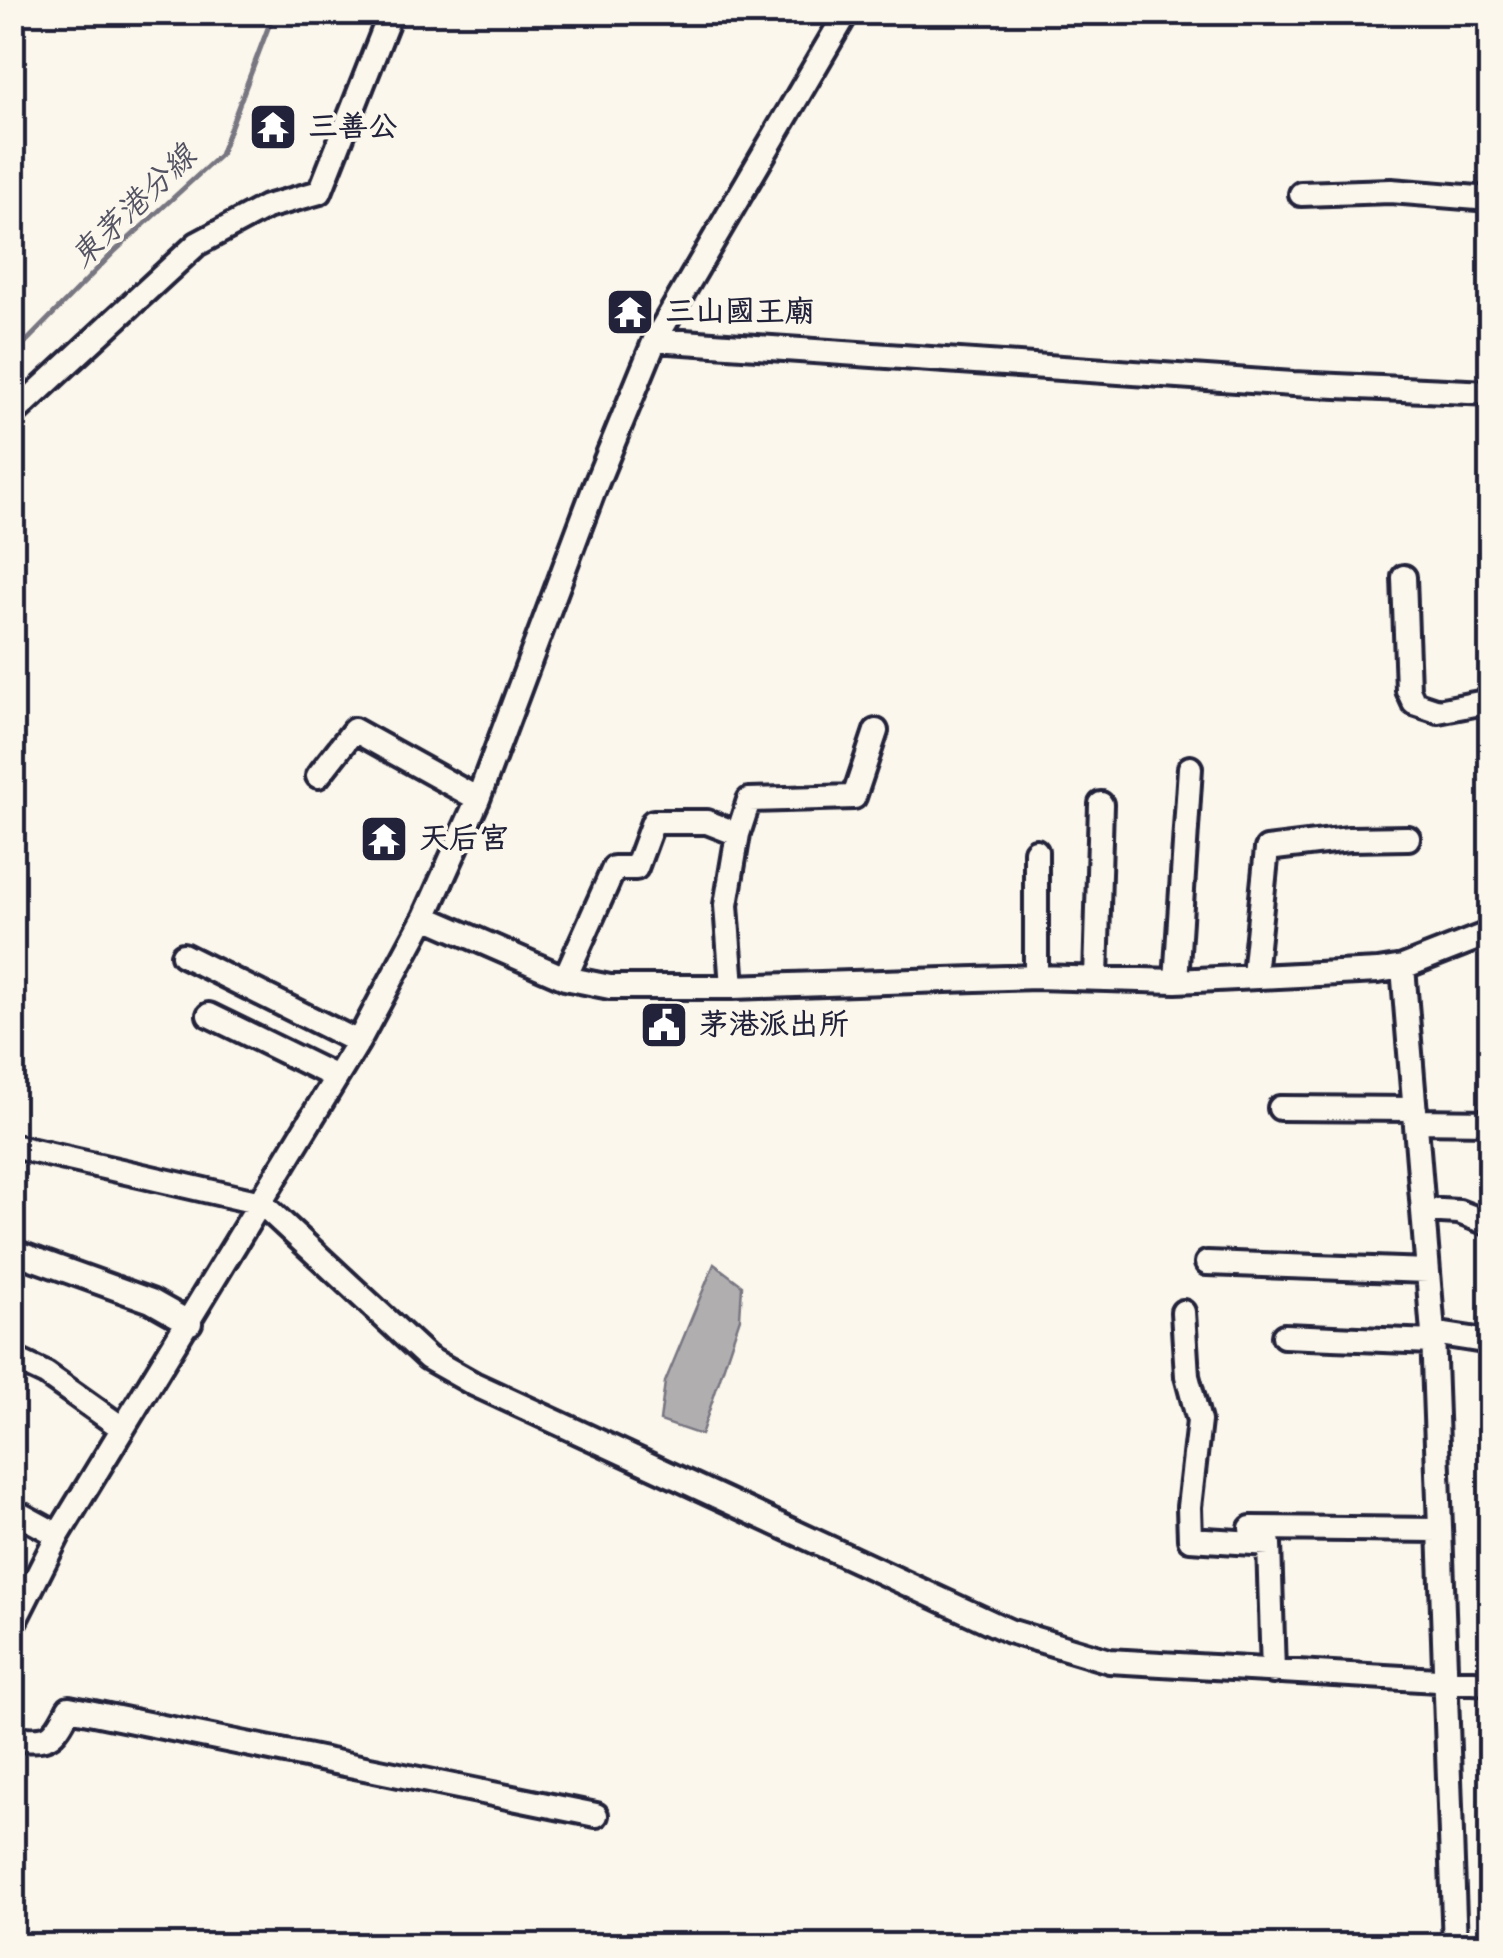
<svg xmlns="http://www.w3.org/2000/svg" width="1503" height="1958" viewBox="0 0 1503 1958" font-family="Mynerve,'LXGW WenKai TC',sans-serif">
<style>
.water{fill:#b1aeb0;stroke:#787681;stroke-width:2.5}
.lines{fill:none;stroke-linecap:round;stroke-linejoin:round}
.stream{stroke:#787681;stroke-width:5}
.minor-casing{stroke:#22223b;stroke-width:30}
.minor{stroke:#fbf7ec;stroke-width:22}
.labels{text-anchor:middle;dominant-baseline:central;stroke-width:8;stroke-linejoin:round;paint-order:stroke}
.poi-label{font-size:30px;font-weight:bold;fill:#22223b;stroke:#fbf7ec;text-anchor:start}
.water-label{font-size:32px;font-style:italic;fill:#545364;stroke:#fbf7ec}
</style>
<rect width="100%" height="100%" fill="#fbf7ec"/>
<filter id="ink" filterUnits="userSpaceOnUse"><feTurbulence type="fractalNoise" baseFrequency=".01" numOctaves="2"/><feDisplacementMap in="SourceGraphic" scale="20" xChannelSelector="R" yChannelSelector="G"/><feConvolveMatrix kernelMatrix="1 2 1 2 8 2 1 2 1" color-interpolation-filters="sRGB"/></filter>
<g filter="url(#ink)">
<path class="water" d="M714 1264 742 1285 740 1318 701 1435 660 1421 665 1382Z"/>
<g class="lines">
<path class="stream" d="M12 356 114 252 220 155 274 12"/>
<g class="minor-casing">
<path id="minor" d="M1301 194 1391 191 1490 199
M655 340 1293 384 1490 393
M12 415 197 244 266 207 320 192 391 12
M1404 577 1408 690 1414 703 1438 711 1490 701
M318 776 354 730 478 799
M1036 851V977
M425 917 565 978 610 987H732L1036 977 1176 981 1378 971 1403 967 1490 933
M183 955 358 1042
M1403 967 1433 1333 1455 1946
M1254 975 1267 849 1349 839 1408 838
M565 978 614 868H636L653 822H707L738 834
M1096 978 1101 804
M1176 981 1190 768
M732 987 726 905 738 834 749 800 854 797 876 731
M209 1015 336 1077
M1280 1108 1415 1109
M1416 1121 1490 1122
M12 1146 261 1203 428 1358 474 1384 1009 1631 1109 1661 1490 1683
M1423 1210 1459 1212 1490 1224
M12 1251 151 1301 190 1323
M1207 1263 1428 1271
M1183 1312 1187 1376 1199 1421 1189 1507 1190 1539 1269 1544 1273 1672
M1433 1333 1490 1342
M1284 1336 1433 1342
M12 1358 46 1374 122 1428
M12 1510 58 1535
M1251 1528 1438 1530
M12 1626 58 1535 358 1042 425 917 478 799 594 489 655 340 847 12
M12 1738C49 1742 53 1740 69 1708L596 1815"/>
</g>
<use href="#minor" class="minor"/>
</g>
</g>
<defs>
<g id="temple-square" transform="scale(2.5)"><rect x="-9" y="-9" width="18" height="18" rx="4" fill="#22223b" stroke="#fbf7ec"/><path d="M0-6L5-2H3V0L6.5 2.5H4V6H1.5V3h-3V6H-4V2.5H-6.5L-3 0V-2H-5Z" fill="#fff"/></g>
<g id="civic-square" transform="scale(2.5)"><rect x="-9" y="-9" width="18" height="18" rx="4" fill="#22223b" stroke="#fbf7ec"/><path d="M-.6-6.5H3V-4.5H.6V-3L4-1V1h2V6H-6V1h2V-1L-.6-3ZM-1.2 2.5V6h2.4V2.5Z" fill="#fff"/></g>
</defs>
<g fill-rule="evenodd">
<use href="#temple-square" x="273" y="127"/>
<use href="#temple-square" x="630" y="312"/>
<use href="#temple-square" x="384" y="839"/>
<use href="#civic-square" x="664" y="1025"/>
</g>
<g class="labels">
<g class="poi-label">
<text x="308" y="127">三善公</text>
<text x="665" y="312">三山國王廟</text>
<text x="419" y="839">天后宮</text>
<text x="699" y="1025">茅港派出所</text>
</g>
<g class="water-label">
<text transform="translate(134 207) rotate(-44)">東茅港分線</text>
</g>
</g>
<rect width="1503" height="1958" fill="none" stroke="#fbf7ec" stroke-width="50"/>
<rect x="25" y="25" width="1453" height="1908" fill="none" stroke="#22223b" stroke-width="4" filter="url(#ink)"/>
</svg>
